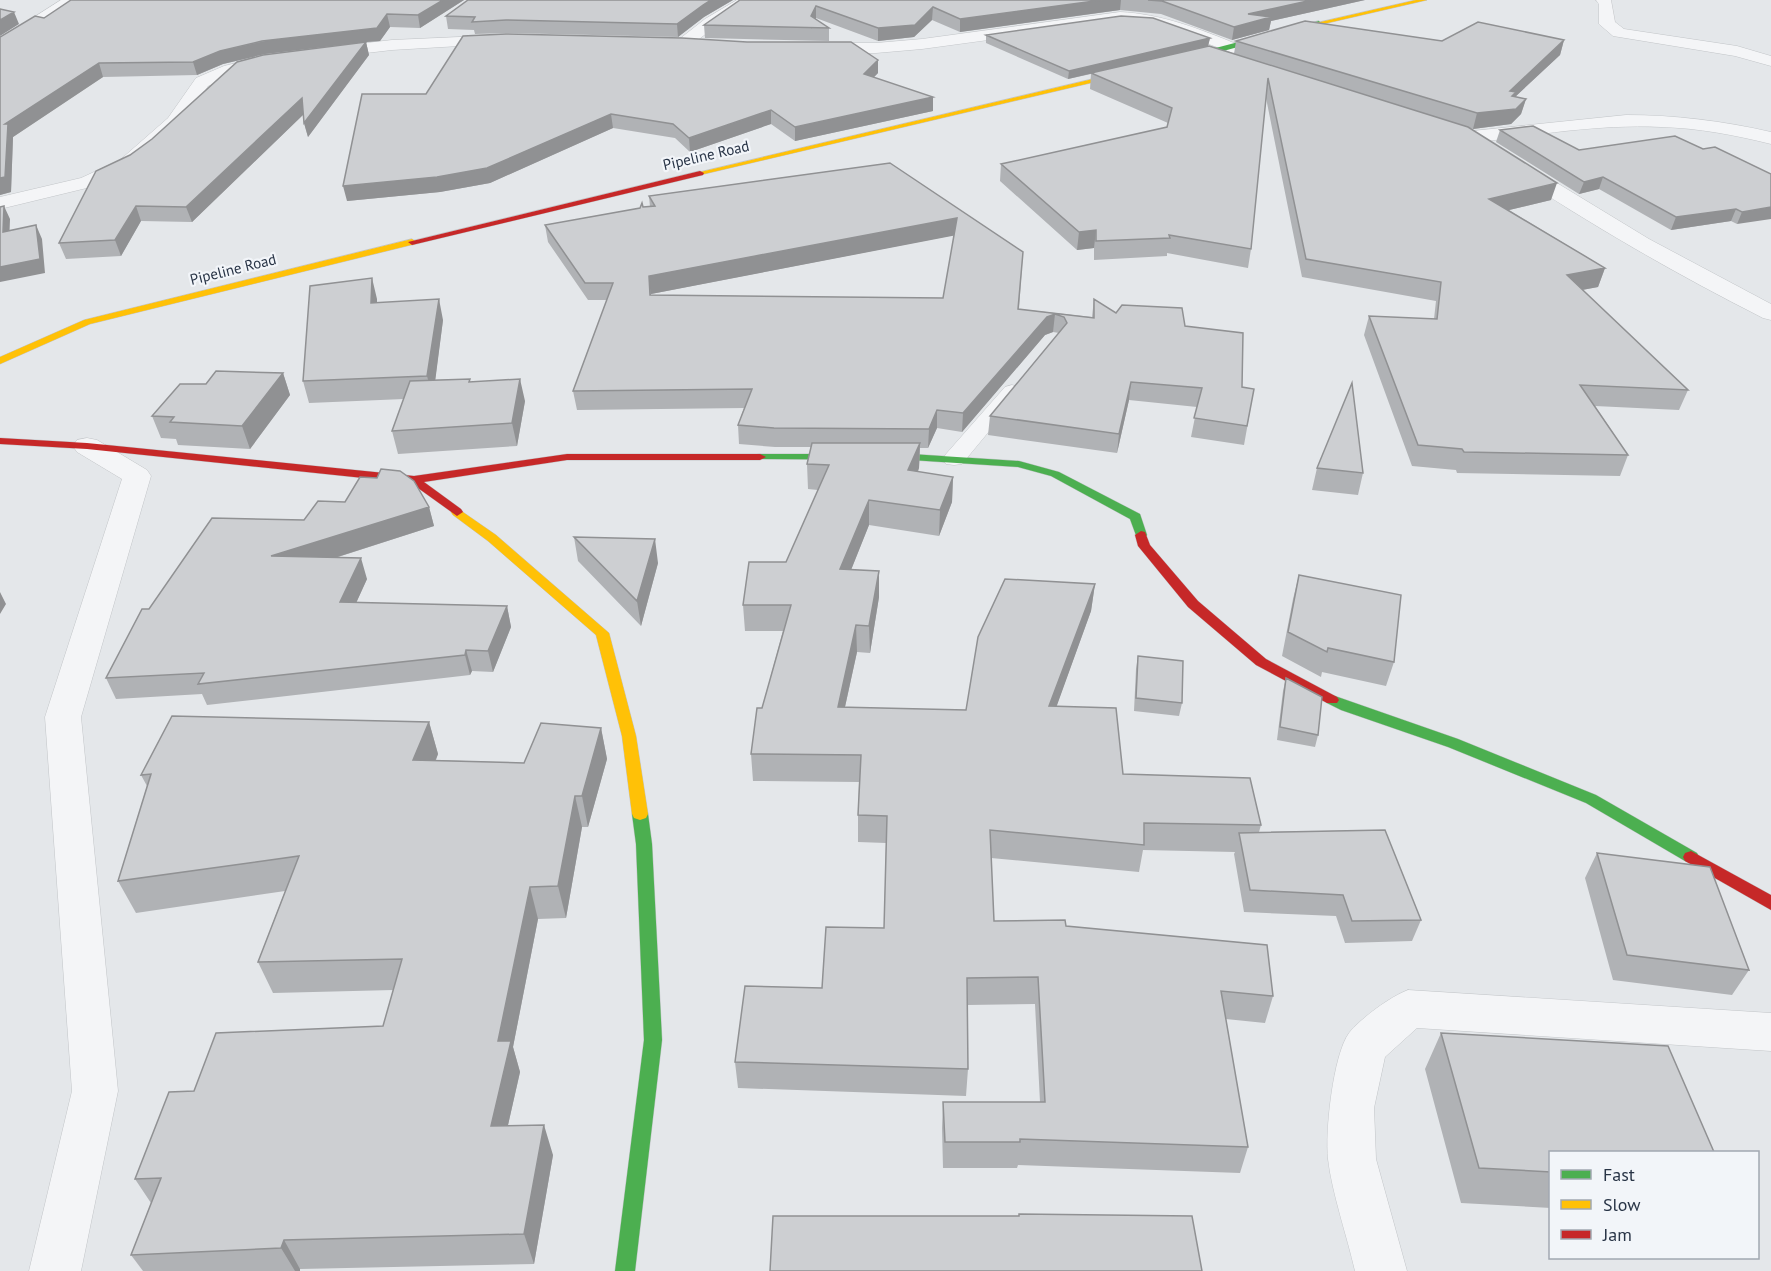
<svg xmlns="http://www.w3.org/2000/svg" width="1771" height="1271" viewBox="0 0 1771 1271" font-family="'PT Sans',sans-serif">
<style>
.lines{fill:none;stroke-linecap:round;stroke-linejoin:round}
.lane-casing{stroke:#c2c5c8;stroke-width:1}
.street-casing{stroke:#c2c5c8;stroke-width:1}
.fast-casing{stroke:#c2c5c8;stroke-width:1}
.slow-casing{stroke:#c2c5c8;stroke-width:1}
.jam-casing{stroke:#c2c5c8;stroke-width:1}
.lane{fill:#f4f5f7;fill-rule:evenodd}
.street{fill:#f4f5f7;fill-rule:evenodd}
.fast{fill:#4caf50;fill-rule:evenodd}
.slow{fill:#ffc107;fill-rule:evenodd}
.jam{fill:#c62828;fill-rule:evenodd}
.wall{fill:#b0b2b5;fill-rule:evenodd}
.shaded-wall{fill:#909193}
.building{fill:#cdcfd2;stroke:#909193;stroke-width:1.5;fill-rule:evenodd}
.labels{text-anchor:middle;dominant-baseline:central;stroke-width:4.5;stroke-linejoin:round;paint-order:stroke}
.far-street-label{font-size:15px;fill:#283446;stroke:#f2f5f9}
</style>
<rect width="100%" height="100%" fill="#e4e7ea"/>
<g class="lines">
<g class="lane-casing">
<path id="lane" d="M1012 385 1019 387 1022 391 1019 395 962 464 954 465 946 464 943 459 946 454 1005 387Z"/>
</g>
<g class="street-casing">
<path id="street" d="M61 0H78L6 49 0 51V39Z
M737 0H755L717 25 689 47H677L675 44 677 41 705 19Z
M1596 0H1611L1615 22 1624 29 1737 46 1771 56V66L1735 56 1613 36 1599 24V4Z
M1120 12C1162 14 1200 29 1239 45L1241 48 1233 53 1160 26 1120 22 922 49 876 53H814L806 48 814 43H876L922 39Z
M505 35 511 37 513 40 511 43 392 50 323 58 315 53 323 48 392 40Z
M269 55 277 60 275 64 236 74 208 86 182 126 134 168 95 186 0 209V197L81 178 120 160 168 118 196 78 224 66Z
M1626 115C1675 115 1723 121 1771 132V144C1735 135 1698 128 1661 127 1598 124 1535 135 1472 143L1465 141 1463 137 1465 133 1472 131Z
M1517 161 1524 163 1649 239 1771 304V320L1763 318C1676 274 1591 225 1510 171L1507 167 1510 163Z
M87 438 97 440 147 470 151 476 81 717 118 1091 81 1271H29L72 1091 45 717 122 479 77 452 73 446 77 440Z
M1408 990 1771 1013V1051L1417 1028 1385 1057 1374 1108 1376 1159 1407 1271H1355C1347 1236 1332 1193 1328 1159 1325 1132 1333 1055 1349 1033 1360 1019 1391 996 1408 990Z"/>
</g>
<g class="fast-casing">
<path id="fast" d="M1319 21 1321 24 1209 55 1097 82 1093 80Z
M760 454H911L1019 461 1059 472 1140 514 1147 535 1145 538H1137L1130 519 1051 476 1018 467 911 460 756 459V455Z
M1332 695 1458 739 1596 795 1697 853 1699 857 1697 861 1691 863 1685 861 1586 803 1448 747 1341 710 1327 703 1325 700Z
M640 808 646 810 648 814 652 844 662 1040 635 1271H615L644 1040 636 844 632 814 634 810Z"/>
</g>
<g class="slow-casing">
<path id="slow" d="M1416 0H1427L1319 25 1316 23Z
M1097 78 1099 79V81L700 175 696 173Z
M412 239 416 242 415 244 90 324 0 364V357L84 320Z
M457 508 496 535 609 633 636 736 648 814 646 818 640 820 634 818 632 814 622 736 596 635 488 541 453 515 451 512Z"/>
</g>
<g class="jam-casing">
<path id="jam" d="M700 171 704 173 703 175 412 245 408 242Z
M0 438 87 443 414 476 567 454H760L766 457 760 460H567L424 482 461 509 463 512 457 516 411 483 87 449 0 444Z
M1141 531 1145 532 1150 545 1198 601 1266 659 1337 697 1339 700 1337 703H1327L1256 665 1188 607 1138 546 1135 535Z
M1691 851 1771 895V910L1685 861 1683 857 1685 853Z"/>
</g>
<use href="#lane" class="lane"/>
<use href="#street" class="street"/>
<use href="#fast" class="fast"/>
<use href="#slow" class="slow"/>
<use href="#jam" class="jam"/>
</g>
<path class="wall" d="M464 0 420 28 390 27 380 41 366 42 369 55 308 137 304 123V114L192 222 141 221 121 256 66 259 59 243 130 155 357 43 265 54 223 64 197 75 103 77 13 137 11 192 0 195V37L44 18Z
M468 0H733L704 17 678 37 508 33 475 34 474 30 448 29 446 16Z
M740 0H1365L1271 21 1269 30 1232 40 1161 14 1120 10 960 32 932 20 914 37 878 41 816 18V19L829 28V41L705 38 704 25Z
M986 35 1210 38 1208 46 1234 54 1236 41 1564 40 1560 55 1515 97 1526 99 1521 114 1511 124 1473 129 1470 128 1551 200 1509 210 1605 268 1598 287 1582 290 1688 390 1679 410 1595 406 1628 455 1620 476 1457 473 1456 470 1412 466 1364 335 1369 316 1434 319 1436 301 1302 277 1266 98 1251 249 1248 268 1167 253V256L1094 260V248L1077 250 1000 181 1001 164 1167 127 1168 123 1090 89 1091 74 1068 79 986 43Z
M878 73 874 77 933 111 795 141 771 124 690 152 675 138 613 128 490 183 440 192 347 201 426 94Z
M1500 130 1579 150 1703 149 1771 174 1737 224 1731 221 1671 230 1599 189 1579 194 1496 142Z
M890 163 1023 252 1019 309 1092 317 1094 299 1116 313 1122 305 1182 308 1185 326 1243 333 1242 387 1254 389 1244 445 1191 437 1197 407 1129 400 1117 453 988 435 990 416 1059 333 1053 332 1045 335 962 432 937 428 928 448H920L919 468 918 472 953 477 952 502 939 536 869 525 851 570 879 571V597L870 653 857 652 845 707 966 710 978 637 1005 579 1095 584 1091 611 1056 707 1116 708 1123 774 1250 778 1261 825 1259 832 1385 830 1421 920 1412 941 1345 943 1336 916 1244 912 1234 854 1235 852 1143 850 1139 872 991 858 994 921 1065 920 1066 926 1267 945 1273 996 1265 1023 1226 1019 1248 1147 1240 1173 1018 1165 1017 1168H943L942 1128 943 1102H1040L1035 1004 967 1005 968 1069 966 1096 738 1088 735 1062 745 986 822 988 826 927 884 928 886 843 858 842V815L859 782 753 781 751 754 757 708H762L783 631H745L743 605 749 562H786L818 490 808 489 807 464 811 447H775L739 444 738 425 744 408 577 410 573 391 607 300H588L548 242 545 225 640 208 642 203 643 207H650L649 196ZM954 235 943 298 651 295V294Z
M377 299V303L443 320 435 380 470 379V382L525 401 517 446 398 454 392 431 404 399 309 403 303 381Z
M283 373 290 395 250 449 178 445 176 439 161 438 152 416 206 384Z
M1317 468 1363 473 1358 495 1312 490Z
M429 507 434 526 335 558 367 579 356 603 507 606 511 627 493 672 472 671 470 675 207 705 202 694 116 699 106 678 149 609 304 520Z
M574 537 658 563 641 626 578 561Z
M1299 575 1394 662 1386 686 1322 672 1321 677 1282 656 1293 599Z
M1138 656 1182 703 1179 716 1134 711 1136 669Z
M1286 678 1318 735 1315 747 1277 740 1283 691Z
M429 722 438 754 436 760 524 763 601 728 607 759 588 827H582L566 918 538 919 513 1047 520 1072 508 1125 553 1155 534 1264 300 1269V1271H143L131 1255 151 1203 135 1179 194 1091 383 1026 393 990 273 993 258 962 285 891 136 913 118 881 147 786 141 775Z
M1597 853 1749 970 1732 995 1613 980 1585 878Z
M1441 1033 1551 1152V1208L1461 1203 1425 1069Z"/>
<path class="shaded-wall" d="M443 0H464L420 28 418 15Z
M711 0H733L704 17 678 37 677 24 703 5Z
M1102 0H1121L1120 10 960 32V19Z
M1312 0H1365L1271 21 1269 30 1232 40 1234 27 1248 14Z
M816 6V18L811 29V16Z
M933 7 932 20 914 37 878 41V28Z
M14 12 19 24 0 36V20Z
M387 14 390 27 380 41 366 42 369 55 308 137 304 123 366 42 265 54 223 64 197 75 193 62 220 51Z
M1210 38 1208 46 1068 79 1069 71Z
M1564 40 1560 55 1515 97 1526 99 1521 114 1511 124 1473 129 1477 113 1510 91Z
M878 60V73L864 87V74Z
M99 63 103 77 13 137 11 192 0 195V178L5 124Z
M933 97V111L795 141V127Z
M302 98 306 112 192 222 186 207Z
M771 110V124L690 152 689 138Z
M611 114 613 128 490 183 440 192 347 201 343 186Z
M1603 177 1599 189 1579 194 1584 182Z
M1557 183 1551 200 1484 216 1489 199Z
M4 206 10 219 9 245 3 232Z
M136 206 141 221 121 256 115 240Z
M1771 207V219L1737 224 1742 212Z
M1736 209 1731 221 1671 230 1676 217Z
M957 218V235L651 294 652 313 649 276Z
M36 225 42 239 45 273 0 282V267Z
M1096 230 1094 248 1077 250 1079 232Z
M1605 268 1598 287 1560 294 1567 275Z
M372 278 377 299V324L371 303Z
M439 299 443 320 433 398 427 376Z
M1055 314 1053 332 1045 335 962 432 963 413 1047 317Z
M283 373 290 395 250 449 242 426Z
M520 379 525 401 517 446 512 423Z
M1131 382 1129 400 1117 453 1119 434Z
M937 410V428L928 448 929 429Z
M920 443 919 468 907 495 908 470Z
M953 477 952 502 939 536 940 510Z
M869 500V525L841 595 840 569Z
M429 507 434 526 278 576 271 556Z
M655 539 658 563 641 626 637 601Z
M361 558 367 579 347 623 340 602Z
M879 571V597L870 653 869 626Z
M1095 584 1091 611 1047 733 1049 706Z
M0 592 6 604 0 614Z
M507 606 511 627 493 672 488 651Z
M856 625 857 652 839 734 838 707Z
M466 650 472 671 470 675 465 655Z
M429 722 438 754 423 791 413 760Z
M601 728 607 759 588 827 582 796Z
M575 796 582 827 566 918 558 886Z
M530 887 538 919 513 1047 520 1072 501 1156 491 1126 498 1041Z
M544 1125 553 1155 534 1264 524 1234Z
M284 1240 300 1269V1271H295L281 1248Z"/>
<path class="building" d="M71 0H443L418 15 387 14 377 28 262 41 220 51 193 62 99 63 5 124H8L5 177 0 178V37L35 16 44 18Z
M468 0H711L703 5 677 24 506 20 472 22 475 17 446 16Z
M740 0H1102L960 19 933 7 915 25 878 28 816 6 811 16 829 28 704 25Z
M1148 0H1312L1248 14 1271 17 1234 27 1162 1Z
M0 9 14 12 0 20Z
M1121 16 1153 18 1210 38 1069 71 986 35Z
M1305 21 1442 41 1478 22 1564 40 1510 91 1516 92 1512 96 1526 99 1516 109 1477 113 1236 41Z
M506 34 682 38 747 42H851L878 60 864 74 933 97 795 127 771 110 689 138 673 124 611 114 487 168 437 177 343 186 362 94H426L463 36Z
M366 42 304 123 302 98 186 207 136 206 115 240 59 243 96 171 130 155 152 139 237 62 263 55Z
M1209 46 1468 127 1557 183 1489 199 1605 268 1567 275 1688 390 1580 385 1628 455 1464 452 1462 449 1418 445 1369 316 1437 319 1441 282 1306 259 1268 78 1251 249 1169 235 1170 238 1096 241V230L1079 232 1001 164 1167 127 1172 108 1091 73Z
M1533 126 1579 150 1675 136 1703 149 1715 147 1771 174V207L1742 212 1736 209 1676 217 1603 177 1584 182 1500 130Z
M890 163 1023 252 1018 309 1094 318V299L1116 313 1122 305 1182 308 1185 326 1243 333 1242 387 1254 389 1247 426 1194 418 1202 388 1131 382 1119 434 990 416 1067 323 1064 317 1055 314 1047 317 963 413 937 410 929 429 774 428 738 425 752 389 573 391 613 283H585L545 225 640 208 642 203 643 207 655 206 649 196ZM957 218 943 298 650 295 649 276Z
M4 206 3 232 36 225 40 259 0 267V207Z
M372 278 371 303 439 299 427 376 303 381 310 286Z
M216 371 283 373 242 426 170 422 174 417 152 416 180 384H206Z
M470 379 469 382 520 379 512 423 392 431 410 381Z
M1352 383 1363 473 1317 468Z
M812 443H920L908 470 953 477 940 510 869 500 840 569 879 571 869 626 856 625 838 707 966 710 978 637 1005 579 1095 584 1049 706 1116 708 1123 774 1250 778 1261 825 1144 823V845L990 830 994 921 1065 920 1066 926 1267 945 1273 996 1221 991 1248 1147 1020 1139V1142H945L943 1102H1045L1038 977 967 978 968 1069 735 1062 745 986 822 988 826 927 884 928 887 816 858 815 861 755 751 754 757 708H762L791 605H743L749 562H786L829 465 807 464Z
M381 469 400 471 414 481 429 507 271 556 361 558 340 602 507 606 488 651 466 650 465 655 198 684 204 673 106 678 142 609H149L212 518 304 520 318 501 345 502 360 477 377 478Z
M574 537 655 539 637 601Z
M1299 575 1401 595 1394 662 1328 648 1327 652 1288 632Z
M1138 656 1183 661 1182 703 1136 698Z
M1286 678 1322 697 1318 735 1280 727Z
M172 716 429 722 413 760 524 763 541 723 601 728 582 796H575L558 886 530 887 498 1041H511L491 1126 544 1125 524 1234 284 1240 281 1248 131 1255 161 1178 135 1179 169 1092 194 1091 216 1033 383 1026 402 959 258 962 299 856 118 881 151 774 141 775Z
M1385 830 1421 920 1352 921 1343 895 1250 890 1239 833Z
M1597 853 1710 867 1749 970 1627 955Z
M1441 1033 1668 1046 1714 1152H1551V1172L1479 1168Z
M1019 1214 1192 1216 1202 1271H770L773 1216H1019Z"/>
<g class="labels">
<g class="far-street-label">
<text transform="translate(706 155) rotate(-13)">Pipeline Road</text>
<text transform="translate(233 269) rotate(-14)">Pipeline Road</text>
</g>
</g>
<rect x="1549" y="1151" width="210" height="108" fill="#f2f5f9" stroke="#a1a8b1" stroke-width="1.5"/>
<rect x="1561" y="1170" width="30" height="9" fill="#4caf50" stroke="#a1a8b1" stroke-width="1.5"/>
<text x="1603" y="1181" font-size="18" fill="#283446">Fast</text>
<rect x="1561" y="1200" width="30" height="9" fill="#ffc107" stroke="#a1a8b1" stroke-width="1.5"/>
<text x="1603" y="1211" font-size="18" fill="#283446">Slow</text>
<rect x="1561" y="1230" width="30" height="9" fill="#c62828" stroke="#a1a8b1" stroke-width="1.5"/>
<text x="1603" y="1241" font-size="18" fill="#283446">Jam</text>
</svg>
